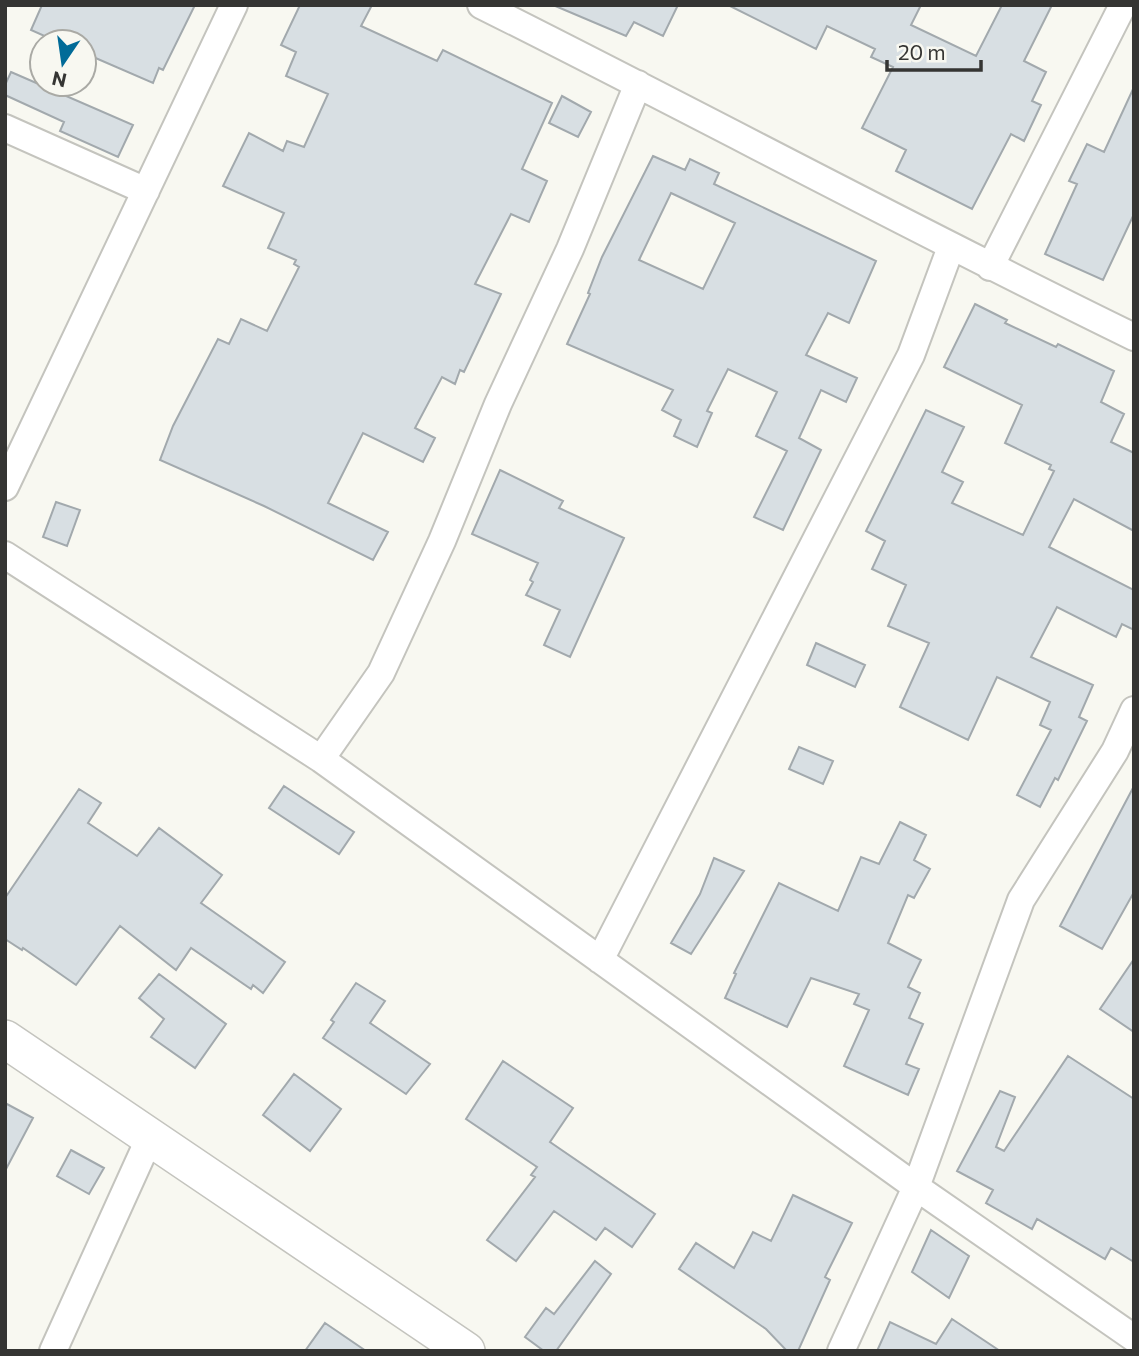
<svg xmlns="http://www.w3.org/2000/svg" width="1139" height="1356" viewBox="0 0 1139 1356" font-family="Commissioner,sans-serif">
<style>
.building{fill:#d8dfe3;stroke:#a2a9ad;stroke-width:2;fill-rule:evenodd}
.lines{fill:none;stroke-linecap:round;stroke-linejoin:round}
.street-casing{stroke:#c4c4be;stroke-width:30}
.secondary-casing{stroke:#c4c4be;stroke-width:40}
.street{stroke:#fff;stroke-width:26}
.secondary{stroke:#fff;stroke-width:37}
</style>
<rect width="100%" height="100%" fill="#f8f8f1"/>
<path class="building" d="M42 5H195L163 70 159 68 153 83 84 53V42H58L31 30Z
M300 5H372L361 26 437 61 443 50 552 103 522 169 547 181 529 222 511 214 475 284 501 294 464 372 460 370 455 384 442 377 415 428 435 438 423 462 363 433 328 503 388 532 373 560 264 506 160 460 173 426 218 339 229 344 241 319 267 331 299 267 294 264 296 260 268 248 284 213 223 186 249 133 283 151 287 141 304 147 328 94 286 76 296 52 281 45Z
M553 5H678L663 36 634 22 626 36Z
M728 5H921L911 25 976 56 1002 5H1052L1024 61 1046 72 1032 101 1041 105 1024 141 1011 134 972 209 896 171 906 150 862 128 893 67 871 57 875 49 827 26 816 49Z
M11 72 133 125 118 157 60 131 64 122 5 95V85Z
M1134 87V214L1103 280 1045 254 1077 184 1069 181 1087 144 1104 152Z
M562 96 591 112 578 137 549 123Z
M653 156 685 170 690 159 719 173 714 184 876 261 849 323 828 313 806 355 857 378 846 402 821 390 799 438 821 450 783 530 754 517 787 451 756 436 777 392 728 369 707 411 712 413 697 447 674 436 681 420 662 410 673 390 567 344 590 294 588 293 602 257ZM671 193 735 223 703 289 639 260Z
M975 304 1007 320 1005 323 1056 347 1058 344 1114 371 1101 402 1124 414 1111 442 1134 453V531L1074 499 1049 547 1134 590V630L1122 624 1116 637 1057 607 1031 657 1093 685 1079 717 1087 721 1058 780 1055 778 1040 807 1017 795 1051 730 1040 725 1050 702 997 677 968 740 900 707 929 643 888 626 906 585 872 569 885 541 866 531 926 410 964 427 942 472 963 482 952 503 1023 535 1054 471 1049 469 1051 465 1005 443 1022 405 944 367Z
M500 470 563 501 559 508 624 538 570 657 544 645 560 610 526 595 533 582 530 580 538 563 472 534Z
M56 502 80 510 67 546 43 537Z
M816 643 865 665 855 687 807 665Z
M799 747 833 761 823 784 789 769Z
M284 786 354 832 339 854 269 808Z
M1134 786V892L1102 949 1060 926Z
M79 789 101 803 88 823 137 856 159 828 222 875 201 903 285 962 263 993 253 985 251 989 191 948 176 970 120 926 76 985 23 948 22 950 5 939V898Z
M900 822 926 835 914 860 930 869 914 898 908 895 888 943 921 960 908 987 920 993 909 1018 923 1024 906 1064 919 1069 908 1095 844 1066 869 1010 854 1004 859 994 811 978 787 1027 725 998 736 974 734 973 779 883 838 911 861 857 879 864Z
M714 858 744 871 691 954 671 943 700 894Z
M1134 959V1032L1100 1009Z
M159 974 226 1024 195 1068 151 1037 164 1019 139 998Z
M356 983 385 1001 370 1023 430 1064 406 1094 323 1038 334 1022 331 1020Z
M1068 1056 1134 1099V1262L1111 1248 1105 1259 1037 1219 1032 1229 986 1203 993 1190 957 1171 1000 1091 1015 1097 996 1147 1004 1151Z
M503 1061 573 1108 550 1142 655 1214 632 1247 605 1228 596 1240 554 1211 516 1261 487 1240 535 1177 531 1175 537 1167 466 1119Z
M294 1074 341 1109 310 1151 263 1115Z
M5 1103 33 1118 5 1171Z
M71 1150 104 1168 89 1194 57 1176Z
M793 1195 852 1223 825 1277 830 1280 798 1351H787L766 1329 679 1269 696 1243 734 1268 753 1232 771 1241Z
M931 1230 969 1256 949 1298 912 1272Z
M595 1261 611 1274 556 1351H544L525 1337 546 1308 554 1314Z
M952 1319 1000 1351H877L890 1322 936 1344Z
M325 1323 366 1351H305Z"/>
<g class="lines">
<g class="street-casing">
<path id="street" d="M481 5C699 114 914 230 1134 337
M5 128 146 191
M990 267 1123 5
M5 487 234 5
M5 555 321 759 916 1187 1134 1338
M321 759 381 673 442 541 498 404 570 249 638 84
M600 960 911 355 951 247
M53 1351 150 1137
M841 1351 916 1187 1021 900 1115 751 1134 710"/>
</g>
<g class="secondary-casing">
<path id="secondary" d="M5 1039 466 1351"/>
</g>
<use href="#street" class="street"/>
<use href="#secondary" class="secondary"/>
</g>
<rect width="1139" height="1356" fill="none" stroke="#353533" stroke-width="14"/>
<g transform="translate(63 63) rotate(193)"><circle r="33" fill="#f8f8f1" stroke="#aaaaa5" stroke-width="2"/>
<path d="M0-5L12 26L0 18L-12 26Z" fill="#016b98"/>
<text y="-10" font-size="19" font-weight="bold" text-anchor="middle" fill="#353533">N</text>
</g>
<path d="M887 60v10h94v-10" fill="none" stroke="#353533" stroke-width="3.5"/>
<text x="898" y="60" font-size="21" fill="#353533" stroke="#f8f8f1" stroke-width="5" paint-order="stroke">20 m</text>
</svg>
